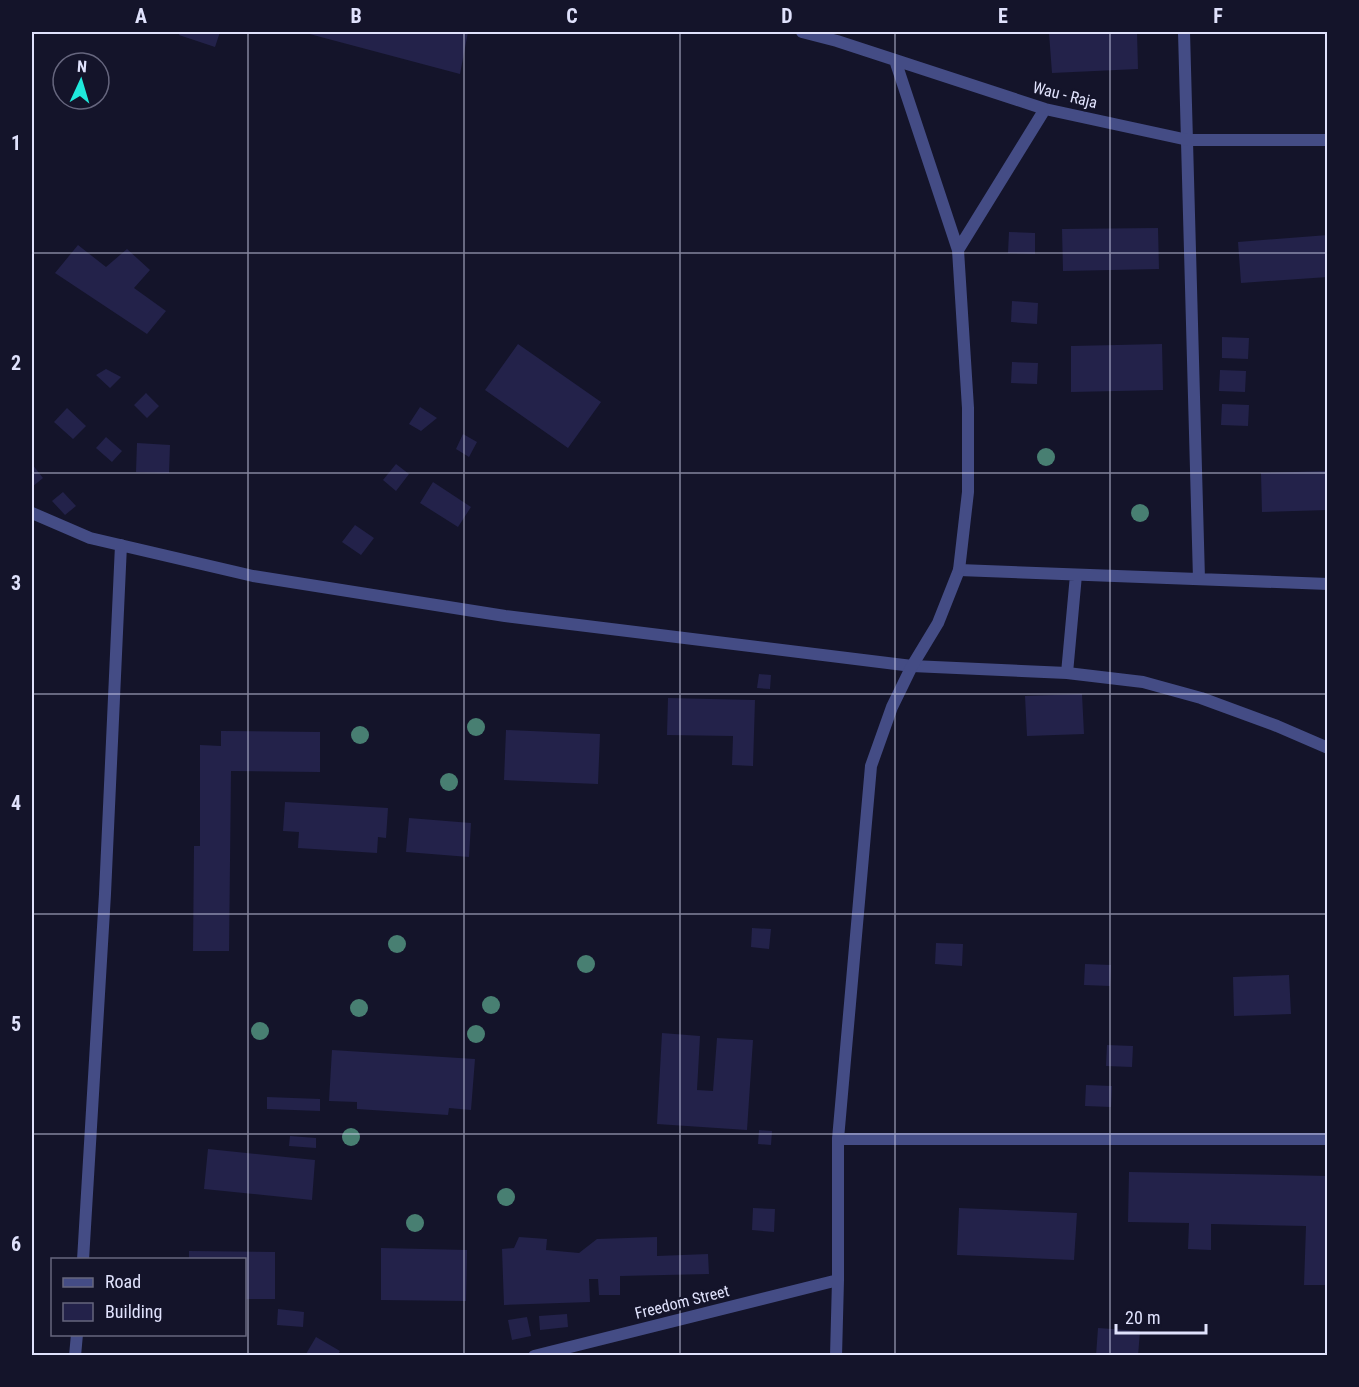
<svg xmlns="http://www.w3.org/2000/svg" width="1359" height="1387" viewBox="0 0 1359 1387" font-family="'Roboto Condensed',sans-serif">
<style>
.building{fill:#23224a}
.lines{fill:none;stroke-linecap:round;stroke-linejoin:round}
.minor{stroke:#444c85;stroke-width:12}
.tertiary{stroke:#444c85;stroke-width:12}
.tree{fill:#487f72}
.grid{fill:none;stroke:#e0e2fc;stroke-width:1.5;stroke-opacity:0.55}
.labels{text-anchor:middle;dominant-baseline:central;stroke-width:4.5;stroke-linejoin:round;paint-order:stroke}
.street-label{font-size:16px;fill:#e0e2fc;stroke:#14142a}
.neatline{fill:none;stroke:#e0e2fc;stroke-width:2}
.grid-label{font-size:20px;text-anchor:middle;font-weight:bold;fill:#e0e2fc}
</style>
<rect width="100%" height="100%" fill="#14142a"/>
<path class="building" d="M180 32H220L215 47 179 35Z
M302 32H468L460 74Z
M1075 32H1137L1138 69 1052 73 1049 33Z
M1158 228 1159 269 1063 271 1062 229Z
M1009 232 1035 233V254L1008 253Z
M1328 235V277L1241 283 1238 242Z
M78 245 106 267 127 249 150 270 134 288 166 311 147 334 55 273Z
M1012 301 1038 303 1037 324 1011 322Z
M1222 337 1249 338 1248 359 1222 358Z
M518 344 601 402 568 448 485 390Z
M1162 344 1163 390 1071 392V346Z
M1012 362 1038 363 1037 384 1011 383Z
M106 369 121 377 110 388 96 375Z
M1220 370 1246 371 1245 392 1219 391Z
M146 393 159 406 147 418 134 405Z
M1222 404 1249 405 1248 426 1221 425Z
M420 407 437 418 421 431 409 424Z
M67 408 86 426 73 439 54 422Z
M463 434 477 442 469 457 456 449Z
M106 437 122 451 112 462 96 448Z
M137 443 170 445 169 473 136 472Z
M32 464 43 478 32 487Z
M396 464 409 474 396 491 383 480Z
M1328 471V510L1262 512 1261 473Z
M433 482 471 507 458 527 420 503Z
M63 492 76 506 65 515 52 501Z
M355 525 374 538 361 555 342 542Z
M759 674 771 675 770 689 757 688Z
M1082 694 1084 734 1027 736 1025 696Z
M668 698 755 700 753 766 732 765 733 736 667 735Z
M506 730 600 734 598 784 504 780Z
M221 731 320 732V772L231 771 229 951H193L194 846H200V745L221 746Z
M285 802 388 808 386 838 378 837 377 853 298 848 299 832 283 831Z
M409 818 471 823 469 857 406 852Z
M752 928 771 929 769 949 751 947Z
M936 943 963 944 962 966 935 964Z
M1085 964 1111 965 1110 986 1084 985Z
M1289 975 1291 1014 1234 1016 1233 977Z
M662 1033 700 1036 697 1090 713 1091 717 1038 753 1040 747 1130 657 1124Z
M1107 1045 1133 1046 1132 1067 1106 1066Z
M332 1050 475 1059 471 1110 449 1108 448 1115 357 1109V1102L329 1101Z
M1086 1085 1112 1086 1111 1107 1085 1106Z
M267 1097 320 1099V1111L267 1109Z
M759 1130 772 1131 771 1145 758 1144Z
M290 1136 316 1138V1148L289 1146Z
M208 1149 315 1160 312 1200 204 1189Z
M1129 1172 1328 1176V1285H1304L1306 1226 1211 1224V1250L1188 1249 1189 1223 1128 1222Z
M753 1208 775 1209 774 1232 752 1230Z
M959 1208 1077 1213 1074 1260 957 1255Z
M519 1237 547 1239 546 1250 579 1253 597 1239 657 1237V1256L708 1254 709 1274 620 1276V1295H599L598 1279H589L590 1302 504 1305 502 1249 514 1248Z
M381 1248 467 1250 466 1301 381 1300Z
M189 1251 275 1252V1299H244V1260H189Z
M278 1309 304 1312 303 1327 277 1325Z
M567 1314 568 1327 540 1330 539 1316Z
M527 1317 531 1336 512 1340 508 1320Z
M1098 1328 1140 1331 1138 1356H1096Z
M316 1337 340 1351 337 1356 306 1354Z"/>
<g class="lines">
<path class="minor" d="M1184 32 1199 579
M32 513 90 538 253 576 505 616 912 666 1067 673 1143 682 1201 698 1277 726 1328 748
M959 570 1328 584
M1067 673 1076 575
M838 1139H1328
M83 1260 105 894 121 545
M75 1356 77 1334"/>
<path class="tertiary" d="M802 32 837 41 1045 109 1188 140H1328
M895 60 958 250
M534 1356 838 1280
M836 1356 838 1280V1139L871 766 892 707 912 666 938 623 959 570 968 492V408L958 250 1045 109"/>
</g>
<g class="tree">
<circle cx="1046" cy="457" r="9"/>
<circle cx="1140" cy="513" r="9"/>
<circle cx="476" cy="727" r="9"/>
<circle cx="360" cy="735" r="9"/>
<circle cx="449" cy="782" r="9"/>
<circle cx="397" cy="944" r="9"/>
<circle cx="586" cy="964" r="9"/>
<circle cx="491" cy="1005" r="9"/>
<circle cx="359" cy="1008" r="9"/>
<circle cx="260" cy="1031" r="9"/>
<circle cx="476" cy="1034" r="9"/>
<circle cx="351" cy="1137" r="9"/>
<circle cx="506" cy="1197" r="9"/>
<circle cx="415" cy="1223" r="9"/>
</g>
<path class="grid" d="M248 32V1356M464 32V1356M680 32V1356M895 32V1356M1110 32V1356M32 253H1328M32 473H1328M32 694H1328M32 914H1328M32 1134H1328"/>
<g class="labels">
<g class="street-label">
<text transform="translate(1065 95) rotate(14)">Wau - Raja</text>
<text transform="translate(682 1302) rotate(-14)">Freedom Street</text>
</g>
</g>
<rect width="1359" height="1387" fill="none" stroke="#14142a" stroke-width="66"/>
<rect x="51" y="1258" width="195" height="78" fill="#14142a" stroke="#66667e" stroke-width="1.5"/>
<rect x="63" y="1278" width="30" height="9" fill="#444c85" stroke="#66667e" stroke-width="1.5"/>
<text x="105" y="1288" font-size="18" fill="#e0e2fc">Road</text>
<rect x="63" y="1303" width="30" height="18" fill="#23224a" stroke="#66667e" stroke-width="1.5"/>
<text x="105" y="1318" font-size="18" fill="#e0e2fc">Building</text>
<g transform="translate(81 81) rotate(4)"><circle r="28" fill="#14142a" stroke="#66667e" stroke-width="1.5"/>
<path d="M0-4.5L10 22L0 15L-10 22Z" fill="#1fe9dc"/>
<text y="-9" font-size="16" font-weight="bold" text-anchor="middle" fill="#e0e2fc">N</text>
</g>
<path d="M1116 1324v9h90v-9" fill="none" stroke="#e0e2fc" stroke-width="3"/>
<text x="1125" y="1324" font-size="18" fill="#e0e2fc" stroke="#14142a" stroke-width="4.5" paint-order="stroke">20 m</text>
<rect x="33" y="33" width="1293" height="1321" class="neatline"/>
<g class="grid-label">
<text x="141" y="23">A</text>
<text x="356" y="23">B</text>
<text x="572" y="23">C</text>
<text x="787" y="23">D</text>
<text x="1003" y="23">E</text>
<text x="1218" y="23">F</text>
<text x="16" y="150">1</text>
<text x="16" y="370">2</text>
<text x="16" y="590">3</text>
<text x="16" y="810">4</text>
<text x="16" y="1031">5</text>
<text x="16" y="1251">6</text>
</g>
</svg>
